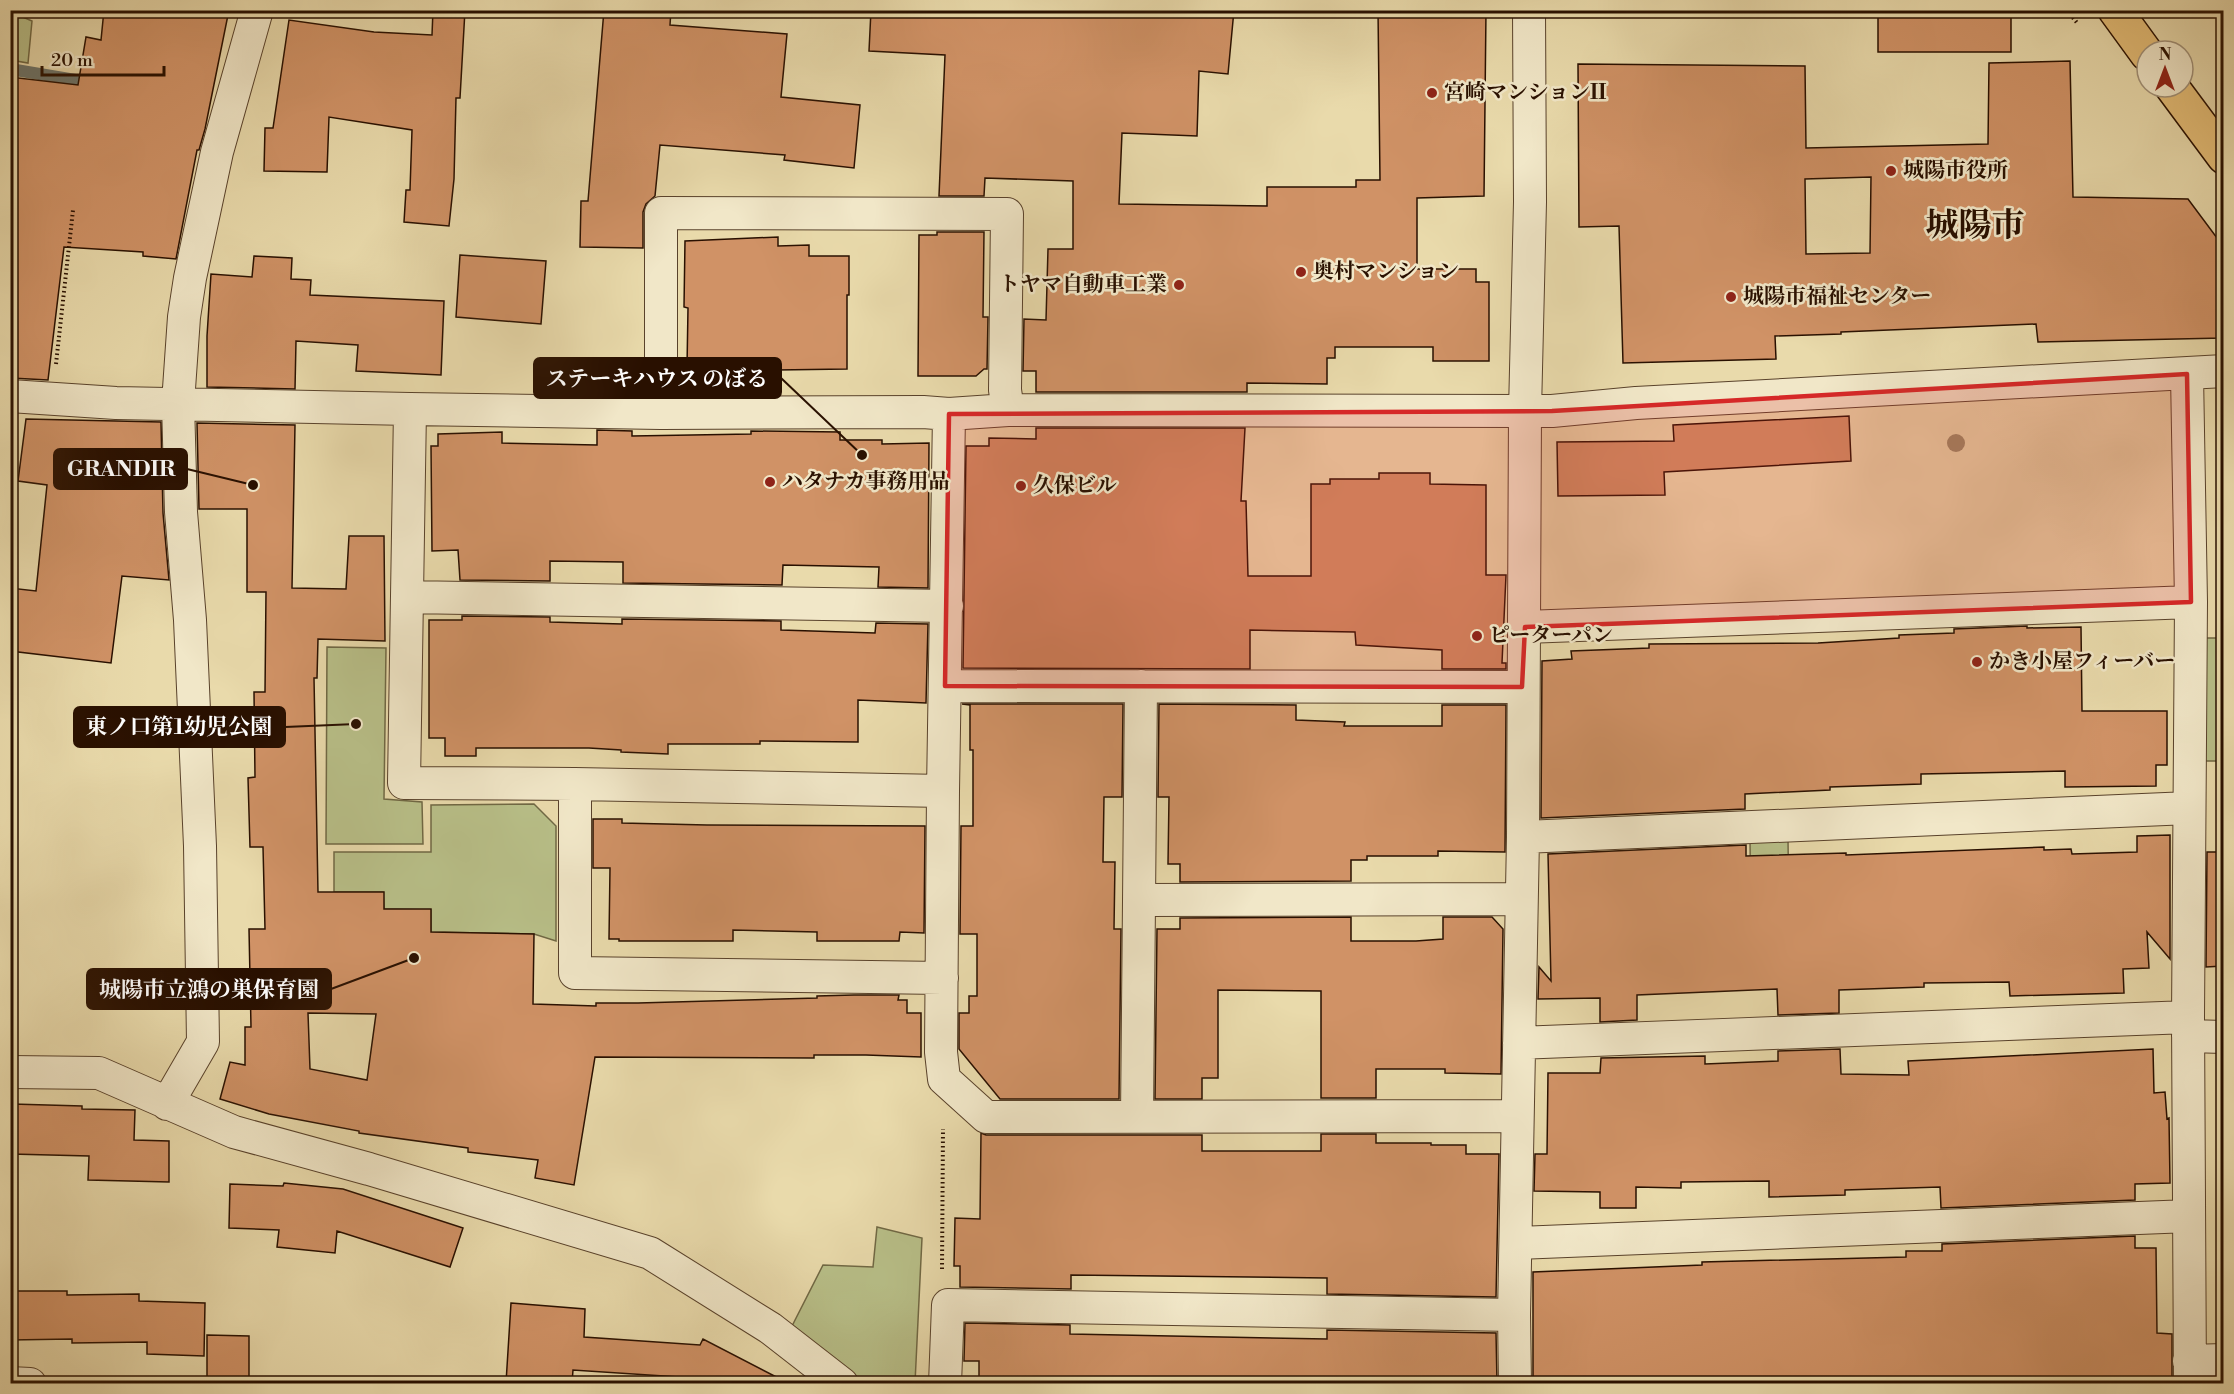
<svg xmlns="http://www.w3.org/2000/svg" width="2234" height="1394" viewBox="0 0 2234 1394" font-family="'Libre Bodoni','Noto Serif JP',serif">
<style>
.green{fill:#b8bf88;stroke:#706844;stroke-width:1.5}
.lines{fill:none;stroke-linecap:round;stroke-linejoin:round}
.stream{stroke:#6d756b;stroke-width:12}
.building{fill:#d09266;stroke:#291000;stroke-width:1.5;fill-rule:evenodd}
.minor-casing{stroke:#59422b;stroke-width:34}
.primary-casing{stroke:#291000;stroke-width:36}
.path{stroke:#291000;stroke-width:4;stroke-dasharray:1.5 3;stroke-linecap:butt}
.minor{stroke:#f1e7c8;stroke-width:32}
.primary{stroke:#e4bd76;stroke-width:33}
.tree{fill:#9b8c67}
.marked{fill:#d62828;fill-opacity:0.2;stroke:#d62828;stroke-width:4.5;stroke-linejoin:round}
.poi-dot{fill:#8f2418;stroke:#f1e7c8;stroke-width:2}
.labels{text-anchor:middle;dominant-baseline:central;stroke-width:5;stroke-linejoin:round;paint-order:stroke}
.poi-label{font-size:21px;font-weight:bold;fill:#291000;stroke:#f1e7c8;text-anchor:start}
.town-label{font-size:33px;font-weight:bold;fill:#291000;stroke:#f1e7c8}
.leader{fill:none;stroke:#291000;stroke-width:2}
.callout-dot{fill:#291000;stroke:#f1e7c8;stroke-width:2}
.callout{fill:#291000;stroke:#291000;stroke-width:2}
.callout-label{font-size:22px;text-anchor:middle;font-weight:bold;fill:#fff}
</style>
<rect width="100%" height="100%" fill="#e9daab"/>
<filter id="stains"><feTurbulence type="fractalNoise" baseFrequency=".00333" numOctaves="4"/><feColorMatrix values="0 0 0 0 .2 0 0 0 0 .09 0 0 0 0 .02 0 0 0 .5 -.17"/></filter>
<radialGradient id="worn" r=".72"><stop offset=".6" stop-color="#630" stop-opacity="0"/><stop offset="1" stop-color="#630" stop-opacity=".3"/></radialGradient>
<path class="green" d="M11 12 32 21 28 63 11 60Z
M2203 638H2223V761H2201Z
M327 647 386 648 384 799 422 802 423 844H326Z
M534 804 556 826V941L534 934 431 932V910L384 909 383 892H334V852H431V805Z
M1788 839 1789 918H1751L1750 840Z
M877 1227 922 1238 915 1383H863L790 1330 823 1265 873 1267Z"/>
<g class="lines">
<path class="stream" d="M10 69 93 83"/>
</g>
<path class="building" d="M104 10H229L205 129 199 150H197L176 259 143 256V252L64 247 48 380 11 378 15 350 10 349V77L78 85 86 37 101 40Z
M433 10H465L460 98H456L454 179 449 226 404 222 406 190H410L412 130 329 117 327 172 264 171 265 128H273L289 20 374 32 432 35Z
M604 10H671L670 25 787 34 781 97 860 105 854 168 784 160 785 155 660 145 655 196 646 204 643 212V248L580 247 581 201H588Z
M871 10H1234L1228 74 1199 71 1197 136 1122 133 1119 204 1267 206V187H1356V180H1380L1378 10H1486L1484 196 1417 198V269H1476V282H1489V361H1433V347H1335V358H1327V384L1247 383V392H1036V371H1023L1024 319 1046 320 1048 249H1073V181L985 178 984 196H939L945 55 869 51Z
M1878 10H2011V52H1878Z
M2070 61 2073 197 2188 199 2223 246V338L2038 342 2036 324 1841 332V334L1775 336 1776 359 1623 363 1619 226 1579 227 1578 64 1805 66 1806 148 1988 144 1989 63ZM1871 177 1870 253 1806 254 1805 179Z
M937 232H984L983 317H988L987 369H984L976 376H918L919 235H937Z
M778 237V246L809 245V256H849V295H847V369L776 370 687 367 688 308 684 307 685 241Z
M460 255 546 261 541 324 456 317Z
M254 256 292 258 291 279 311 280 310 295 444 301 441 375 356 371 358 345 296 341 295 389 207 387V336L211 274 252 277Z
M1849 416 1851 461 1664 472 1665 495 1558 496 1557 442 1674 441 1673 425Z
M26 419 161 422 163 513 169 580 122 576 111 663 10 651V588L36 591 47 485 18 481Z
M197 423 295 425 292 588 346 589 349 536H384L385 641 318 639 317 678H314L318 892H384V909H431V932L534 934 533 1004 596 1006V1003H638L817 998V996L854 995H899L898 1000H907V1013H921V1057L866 1055H814V1058L595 1057 574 1185 535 1178 538 1160 468 1152V1148L359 1133V1131L269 1114 220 1099 230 1062 245 1065V1027H251L249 929H265L263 847H250L248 778 255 777 254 692H265L266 592H247V509H199ZM308 1013 376 1014 367 1080 310 1069Z
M1036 428H1245L1241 501H1246L1248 576H1311V484H1330V479H1379V473H1430V484L1486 485V575H1506L1502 663H1506V669H1442V650L1356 645 1355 632 1250 630V669L963 668 966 446H989V438L1036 439Z
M597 430 632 431V436L751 434V431L840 432V440H882V444L929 443 928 588 878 587 879 567 783 565 782 585 623 583V562L550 561V581L460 580 458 550 432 551 431 446H438V434L502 432V443L597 445Z
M462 616 550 617V622L622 624V619L781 621V630L875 633 876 623 928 624 926 703 858 700V742L760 741V744H668V754L621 752V750L589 748H476V756H445V738H429V620H462Z
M2027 626V628L2081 627 2082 711H2167V765H2156V786L2065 787V771L1921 774V784L1830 787V790L1745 794V809L1541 818 1542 661 1572 659 1571 651 1649 648V644L1818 643 1899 638V635L1954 633V629Z
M962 704H1123L1122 797H1104L1103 862H1115L1114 929H1121L1119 1099H1000L959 1049V1013H969V996H977V934H960L961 826H973V750H970V705Z
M1159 704 1296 705V720L1345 722 1344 726H1442V705H1506L1505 852 1438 851V856H1367V860H1351V881L1180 882V864H1168L1169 797H1158Z
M593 819H622V823L707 825 925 826 924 933 900 932 899 941H817V932L733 930V941H619V939H609L610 868H593Z
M2170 835V959L2147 932 2149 968 2123 969 2124 993 2010 996 2009 982 1924 983V987L1839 990V1013L1778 1015 1777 989 1637 995V1020L1600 1022V998L1538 999 1539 967 1551 981 1548 854 1746 845V856L1846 853V855L2044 847V850L2071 849 2072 854 2137 852V836Z
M2207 852H2223V966L2206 967Z
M1351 917V941H1416L1443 939V917H1492L1503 929 1501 1074 1445 1073V1069H1376V1098H1321V991L1218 990V1078H1202V1099H1155L1157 929H1180V918Z
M1840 1049 1841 1074 1909 1075 1908 1061 2153 1049 2154 1093 2165 1092 2167 1119 2169 1118 2170 1183 2135 1184V1200L1941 1208 1940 1187 1845 1190V1195L1769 1197V1181L1681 1182V1188L1636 1187V1208H1600V1192L1534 1191 1535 1154H1547L1548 1073H1600L1601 1058 1705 1056V1064L1778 1061V1051Z
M12 1104 82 1106V1109L135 1110 134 1140 169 1141V1182L88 1180 89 1156 11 1154Z
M981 1133 986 1135H1202V1151H1321V1134H1376V1143H1431V1145H1466V1154H1499L1496 1297 1327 1294V1278L1071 1275V1289L960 1287V1266H954L955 1218 980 1219Z
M284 1183 343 1189 463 1228 450 1267 337 1231 335 1253 277 1247 279 1230 229 1228 230 1184 283 1186Z
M2135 1236V1248H2156L2157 1333 2172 1334V1381H2110V1378L2011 1380V1383H1533V1272L1702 1265V1262L1906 1257V1251H1942V1244Z
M10 1291H67V1295L139 1294V1301L205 1303 204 1356 147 1354V1342L72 1343V1339L10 1340Z
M511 1303 585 1309 584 1337 700 1345 703 1339 788 1383H686L679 1377 573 1370 572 1383H506Z
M965 1323 1070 1325V1334L1327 1339V1330L1496 1333 1497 1383H979V1361H964Z
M207 1335 249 1336V1383H207Z"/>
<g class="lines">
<g class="minor-casing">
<path id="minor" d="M2187 374 2191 602 2188 1017 2190 1384
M10 396 116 403 410 409 661 413 923 412 949 414 1008 410 1552 411 1636 403 2224 371
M410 409 404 783 575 784 943 791
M661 413V213L1007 214 1005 390 1008 410
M949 414 943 791 941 1052 944 1079 986 1117 1517 1116
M408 597 947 606
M1525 627 2191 602
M945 686 1522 687
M575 784V973L942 978
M1523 837 2189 808
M1140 900 1521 899
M2188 1036 2224 1037
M1519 1043 2188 1017
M10 1072 99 1073 234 1132 369 1169 650 1253 770 1328 842 1384
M167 1104 203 1042 200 846 190 620 181 512 178 403 184 317 190 278 217 152 257 10
M1137 1117 1141 686
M1517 1243 2189 1216
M2189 1361 2224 1360
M10 1383 30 1384
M945 1384 948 1305 1514 1315
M1515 1384 1514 1315 1523 837 1525 411 1530 202 1529 10"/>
</g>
<g class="primary-casing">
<path id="primary" d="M2115 10 2147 54
M2172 87 2224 157"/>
</g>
<path class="path" d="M2070 14 2078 24
M56 364 73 210
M942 1269 943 1129"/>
<use href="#minor" class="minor"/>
<use href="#primary" class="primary"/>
</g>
<circle class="tree" cx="1956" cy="443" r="9"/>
<path class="marked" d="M2187 374 2191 602 1525 627 1522 687 945 686 949 414 1552 411Z"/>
<g class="poi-dot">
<circle cx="1432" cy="93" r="6"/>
<circle cx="1891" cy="171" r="6"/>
<circle cx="1301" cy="272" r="6"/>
<circle cx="1179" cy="285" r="6"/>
<circle cx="1731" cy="297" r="6"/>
<circle cx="770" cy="482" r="6"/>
<circle cx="1021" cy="486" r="6"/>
<circle cx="1477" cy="636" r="6"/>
<circle cx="1977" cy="662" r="6"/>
</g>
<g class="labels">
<g class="poi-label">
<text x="1444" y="93">宮崎マンションII</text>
<text x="1903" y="171">城陽市役所</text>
<text x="1313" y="272">奥村マンション</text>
<text x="1167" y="285" text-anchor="end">トヤマ自動車工業</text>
<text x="1743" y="297">城陽市福祉センター</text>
<text x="782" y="482">ハタナカ事務用品</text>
<text x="1033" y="486">久保ビル</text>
<text x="1489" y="636">ピーターパン</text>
<text x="1989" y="662">かき小屋フィーバー</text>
</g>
<g class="town-label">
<text x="1975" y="226">城陽市</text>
</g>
</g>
<path class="leader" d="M862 455L781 378M253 485L187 469M356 724L285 727M414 958L331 989"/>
<g class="callout-dot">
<circle cx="862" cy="455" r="6"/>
<circle cx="253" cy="485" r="6"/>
<circle cx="356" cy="724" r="6"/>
<circle cx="414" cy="958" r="6"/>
</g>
<g class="callout">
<rect x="534" y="358" width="247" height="40" rx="6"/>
<rect x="54" y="449" width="133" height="40" rx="6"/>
<rect x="74" y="707" width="211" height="40" rx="6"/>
<rect x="87" y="969" width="244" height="40" rx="6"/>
</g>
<g class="callout-label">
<text x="657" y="386">ステーキハウス のぼる</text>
<text x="121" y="476">GRANDIR</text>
<text x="179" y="734">東ノ口第1幼児公園</text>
<text x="209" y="997">城陽市立鴻の巣保育園</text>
</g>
<rect width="2234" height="1394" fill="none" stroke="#e9daab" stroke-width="36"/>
<rect x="12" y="12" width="2210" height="1370" fill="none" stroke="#291000" stroke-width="3"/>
<rect x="18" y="18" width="2198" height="1358" fill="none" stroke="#291000" stroke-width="1.5"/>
<g transform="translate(2165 69)"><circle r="28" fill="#f1e7c8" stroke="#a19178" stroke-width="1.5"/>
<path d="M0-4.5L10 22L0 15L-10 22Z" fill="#8f2418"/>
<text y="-9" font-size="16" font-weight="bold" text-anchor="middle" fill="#291000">N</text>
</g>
<path d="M42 66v9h122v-9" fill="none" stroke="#291000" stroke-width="3"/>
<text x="51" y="66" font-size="18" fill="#291000" stroke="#f1e7c8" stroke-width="4.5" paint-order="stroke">20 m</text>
<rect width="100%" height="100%" filter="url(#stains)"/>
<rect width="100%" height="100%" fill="url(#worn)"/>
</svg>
